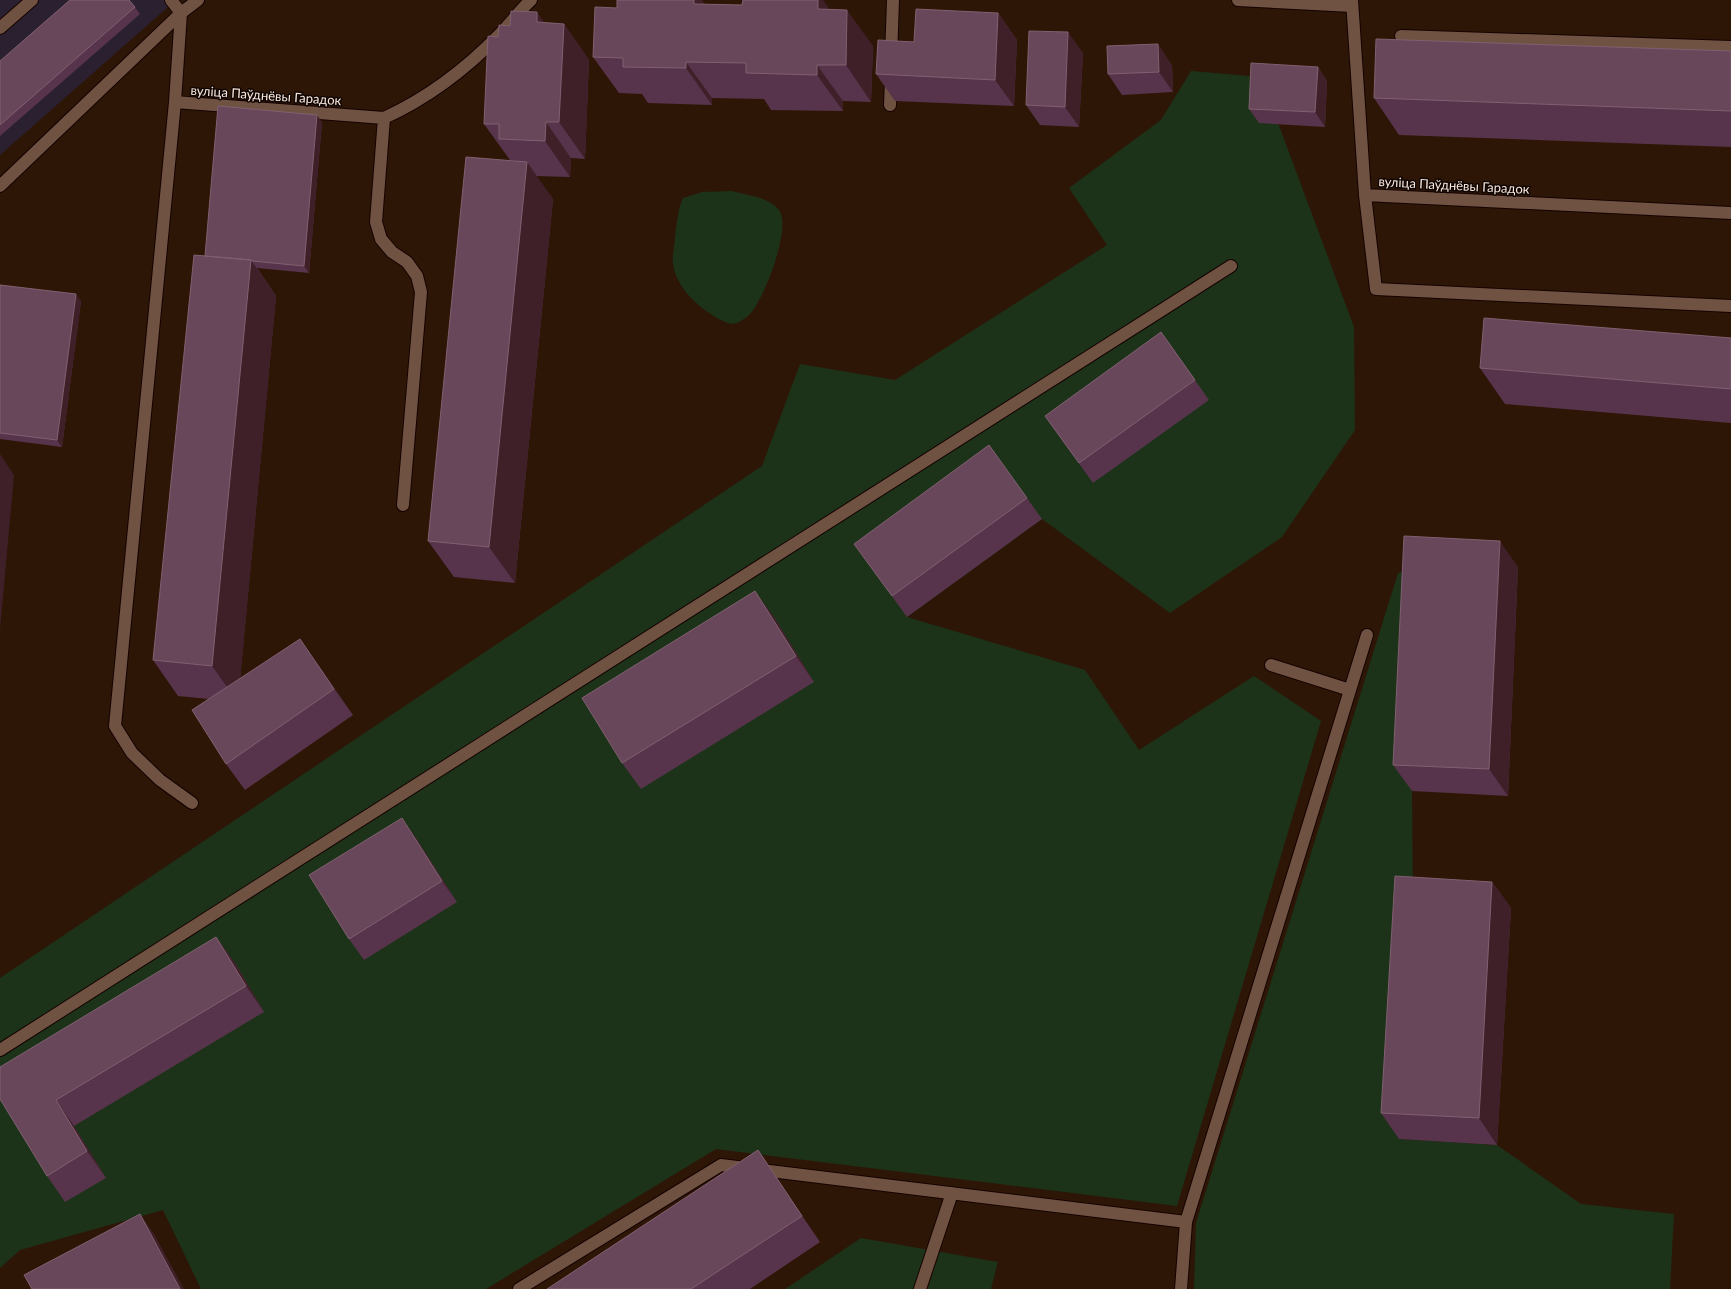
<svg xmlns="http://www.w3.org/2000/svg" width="1731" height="1289" viewBox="0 0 1731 1289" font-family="Lato,sans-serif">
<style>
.industrial{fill:#2a202f}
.green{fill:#1c3319}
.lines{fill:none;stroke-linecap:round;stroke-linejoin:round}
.minor-casing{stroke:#150200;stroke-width:14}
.minor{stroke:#6f5241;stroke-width:12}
.wall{fill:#57344b}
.shaded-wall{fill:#3f2029}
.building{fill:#69475b;stroke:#806070}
.labels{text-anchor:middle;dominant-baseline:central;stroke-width:3;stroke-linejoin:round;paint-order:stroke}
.street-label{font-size:13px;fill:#fae9df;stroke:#0f0502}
</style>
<rect width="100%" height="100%" fill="#2e1607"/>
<path class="industrial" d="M0 0H176L0 155Z"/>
<path class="green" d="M1191 71 1261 77 1354 327 1355 430 1282 537 1170 613 1042 519 907 617 1085 670 1139 750 1254 676 1321 721 1177 1206 716 1149 486 1289H201L163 1210 20 1250 0 1268V978L762 466 800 364 895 380 1107 245 1069 188 1161 120Z
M732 191C746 195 769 197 779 210 792 228 764 299 750 314 747 317 741 321 737 323 729 326 719 319 712 315 695 304 675 285 673 263 672 255 675 245 675 236 677 222 678 210 683 198L702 192Z
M1422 563 1412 791 1413 902 1399 1139 1497 1145 1581 1204 1674 1214 1670 1289H1194L1196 1223 1398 573Z
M861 1238 998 1262 991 1289H785Z"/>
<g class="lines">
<g class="minor-casing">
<path id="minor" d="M171 0 181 13
M1238 0 1352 6
M1352 0 1365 195 1731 213
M181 13 175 102 384 118C428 98 467 68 500 34 511 23 520 10 531 0
M0 28 32 0
M1401 36 1731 47
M891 57 893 0
M175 102 115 726 132 753 160 780 192 803
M890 105 891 79
M384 118 376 222 381 239 392 252 407 262 417 276 421 292 403 505
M0 186 181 13 198 0
M1365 195 1376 289 1731 306
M1271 665 1350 690
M0 1050 1231 266
M519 1289 721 1165 1186 1222
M920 1289 952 1193
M1181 1289 1186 1222 1367 635"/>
</g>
<use href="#minor" class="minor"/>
</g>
<path class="wall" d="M705 4 830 9 873 46 871 102 843 101V111L771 110 764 99 712 98V105L648 103 642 94 619 93 593 57 617 8Z
M135 7 140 14 0 136V61Z
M998 13 1017 40 1014 106 895 101 876 74 914 42Z
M544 23 564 24 589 60 585 159 571 158 570 177 536 176 553 199 515 583 454 577 428 541 514 161V160H510L484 124 510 26Z
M1731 51V147L1399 135 1374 98Z
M1083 53 1079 127 1040 125 1026 105Z
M1172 65 1173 92 1122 95 1108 74Z
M1318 67 1327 81 1325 127 1259 123 1249 109Z
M322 122 309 273 257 268 276 296 240 679 319 666 353 715 245 790 226 764 209 699 178 696 153 660 205 256Z
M0 285 81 301 62 447 0 439Z
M1161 332 1209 400 1093 483 1045 416Z
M1731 338V423L1505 404 1480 368Z
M1027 498 1042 519 907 617 854 544Z
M1518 567 1508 796 1412 791 1393 765Z
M774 617 814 682 641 789 622 763Z
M416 838 457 902 364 960 349 939Z
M1492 882 1511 908 1497 1145 1399 1139 1381 1113Z
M216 937 235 963 264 1012 74 1126 106 1178 65 1202 47 1176 0 1099Z
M758 1150 776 1177 820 1242 750 1289H547Z"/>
<path class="shaded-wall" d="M694 0H702L720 26 694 4Z
M818 0H823L844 30 818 9Z
M847 10 873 46 871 102 846 65Z
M537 12 562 48 537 22Z
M998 13 1017 40 1014 106 995 80Z
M564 24 589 60 585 159 559 122Z
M1068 32 1083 53 1079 127 1065 107Z
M1158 44 1172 65 1173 92 1159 72Z
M686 62 712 98V105L686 68Z
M817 65 843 101V111L817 75Z
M1318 67 1327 81 1325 127 1315 112Z
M317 115 322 122 309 273 304 266Z
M546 122 571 158 570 177 545 141Z
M527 162 553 199 515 583 489 547Z
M251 260 276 296 238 702 212 666Z
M76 294 81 301 62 447 57 440Z
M0 454 14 475 0 629Z
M1500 541 1518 567 1508 796 1489 769Z
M755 591 774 617 814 682 796 656Z
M300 639 319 666 353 715 334 689Z
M402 818 416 838 457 902 442 881Z
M1492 882 1511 908 1497 1145 1479 1118Z
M216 937 235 963 264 1012 246 986Z
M56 1100 74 1126 106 1178 87 1151Z
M758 1150 776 1177 820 1242 802 1216Z
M140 1214 154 1234 184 1289H180Z"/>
<path class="building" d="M70 0H129L135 7 0 125V61Z
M617 0H694V4L742 5 743 0H818V9L847 10 846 65H817V75L746 73V63L686 62V68L623 67V58L593 57 595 7 617 8Z
M916 9 998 13 995 80 876 74 878 40 914 42Z
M511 11 537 12V22L564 24 559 122H546L545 141 499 139V124H484L488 36 498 37 499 25 510 26Z
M1029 31 1068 32 1065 107 1026 105Z
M1376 39 1731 51V111L1374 98Z
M1158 44 1159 72 1108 74 1107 46Z
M1251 63 1318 67 1315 112 1249 109Z
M218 106 317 115 304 266 252 261 251 260 205 256Z
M466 157 527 162 489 547 428 541Z
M194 255 251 260 212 666 153 660Z
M0 285 76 294 57 440 0 433Z
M1484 318 1731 338V389L1480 368Z
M1161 332 1195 380 1079 463 1045 416Z
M989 445 1027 498 892 596 854 544Z
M1404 536 1500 541 1489 769 1393 765Z
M755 591 796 656 622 763 582 698Z
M300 639 334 689 226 764 192 710Z
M402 818 442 881 349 939 309 875Z
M1395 876 1492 882 1479 1118 1381 1113Z
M216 937 246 986 56 1100 87 1151 47 1176 0 1099V1067Z
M758 1150 802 1216 691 1289H547Z
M140 1214 180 1289H32L24 1275Z"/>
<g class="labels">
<g class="street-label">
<text transform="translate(266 95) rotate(4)">вуліца Паўднёвы Гарадок</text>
<text transform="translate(1454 185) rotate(3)">вуліца Паўднёвы Гарадок</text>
</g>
</g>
</svg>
